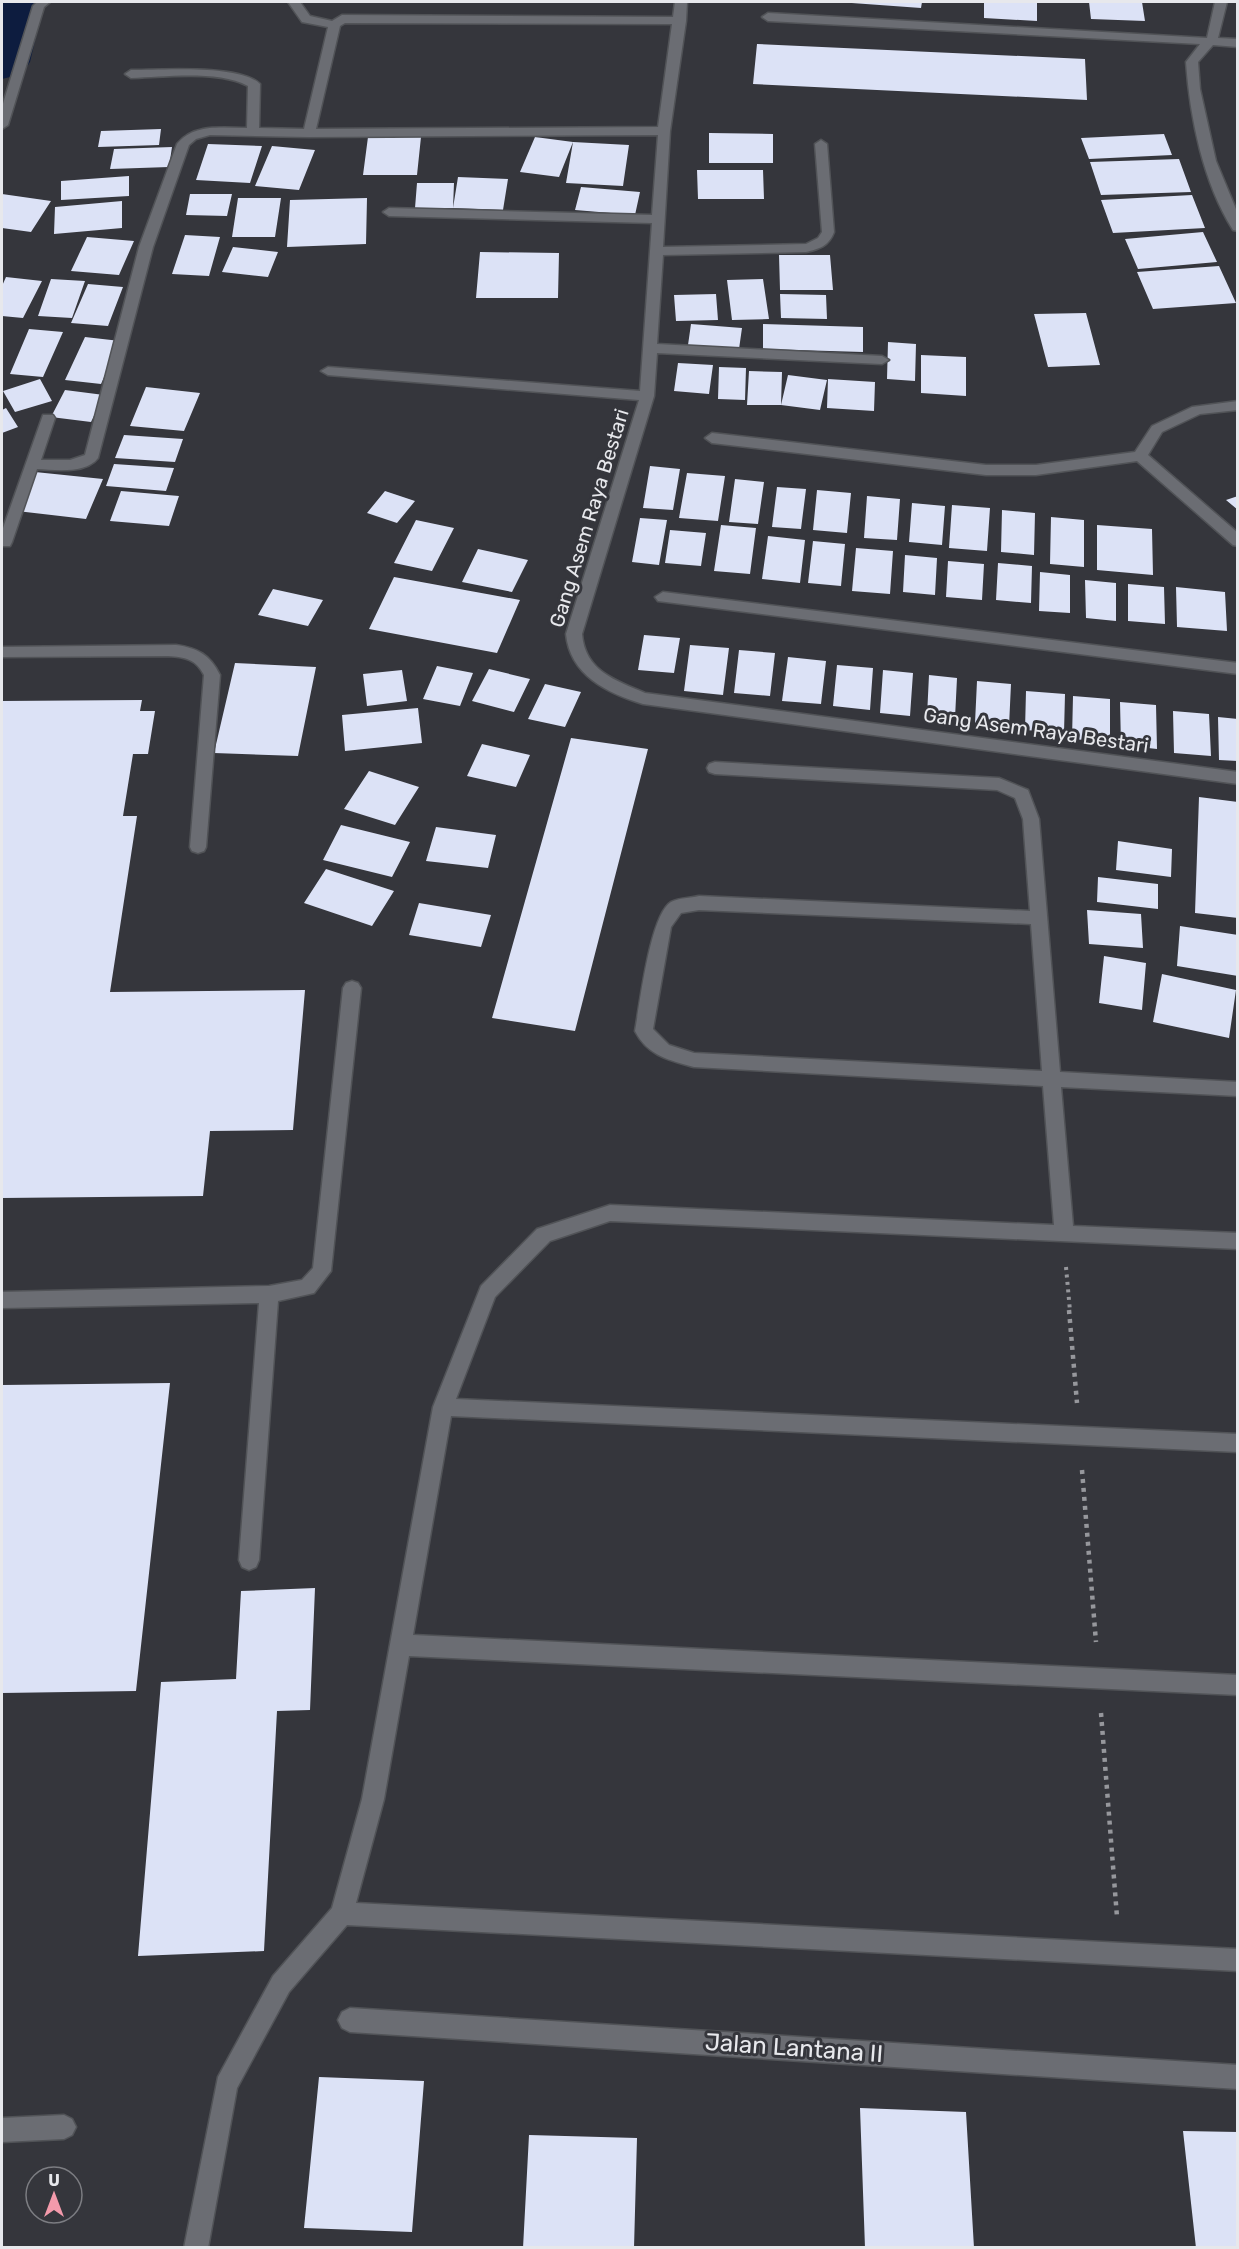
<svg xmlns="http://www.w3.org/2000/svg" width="1239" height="2249" viewBox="0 0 1239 2249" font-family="Rubik,sans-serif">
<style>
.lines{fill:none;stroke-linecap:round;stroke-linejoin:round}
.river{fill:#0d1c3f;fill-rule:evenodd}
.building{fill:#dce2f6}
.minor-casing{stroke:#515357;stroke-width:3}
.path-far1{stroke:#96979c;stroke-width:4;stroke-dasharray:3 4.5;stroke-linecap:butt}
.path{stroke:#96979c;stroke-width:4.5;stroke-dasharray:4 5;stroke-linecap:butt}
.minor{fill:#6b6d73;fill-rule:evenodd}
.labels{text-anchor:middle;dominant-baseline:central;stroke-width:6;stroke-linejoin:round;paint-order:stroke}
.street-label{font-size:20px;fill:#e7e8ec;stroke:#35363c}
.near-street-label{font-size:24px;fill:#e7e8ec;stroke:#35363c}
</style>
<rect width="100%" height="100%" fill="#35363c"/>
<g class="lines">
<path class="river" d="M2 2H44L30 62 22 74 2 79Z"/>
</g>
<path class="building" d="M838 2H922L921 8Z
M984 2H1037V21L984 18Z
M1089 2H1142L1145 21 1091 19Z
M757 44 1085 59 1087 100 753 84Z
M161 129 159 145 98 147 101 131Z
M709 133 773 134V163H709Z
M1164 134 1172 155 1089 159 1081 138Z
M368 137H421L417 175H363Z
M535 137 573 142 559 177 520 172Z
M573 142 629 145 623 186 566 183Z
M208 144 262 146 250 183 196 180Z
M272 146 315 150 299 190 255 186Z
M172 147 169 167 110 169 114 149Z
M1179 159 1191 192 1101 195 1090 162Z
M697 170H763L764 199H698Z
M129 176V196L61 200V181Z
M458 177 508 179 503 210 453 208Z
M417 183H454L453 208H415Z
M581 187 640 192 635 215 575 210Z
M2 194 51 201 31 232 2 228Z
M190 194H232L227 216 186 215Z
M1192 195 1205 228 1113 233 1101 200Z
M238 198H281L275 237H232Z
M367 198 366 244 287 247 290 200Z
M122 201V228L54 234 55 207Z
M1203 232 1217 262 1138 269 1125 239Z
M185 235 220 237 209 276 172 274Z
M87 237 134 241 119 275 71 271Z
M233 247 278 252 268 277 222 272Z
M480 252 559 253 558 298H476Z
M779 255H830L833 290H780Z
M1219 266 1236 303 1153 309 1137 272Z
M6 277 42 281 23 318 2 316V286Z
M51 279 85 281 72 318 38 316Z
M763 279 769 319 732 320 727 280Z
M88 284 123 287 108 326 71 323Z
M716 294 718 320 676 321 674 295Z
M780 294 826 295 827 319 781 318Z
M1086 313 1100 365 1048 367 1034 314Z
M691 324 742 328 739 349 688 345Z
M763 324 863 327V352L763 349Z
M29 329 63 332 43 377 10 374Z
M85 337 120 341 101 384 65 380Z
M888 342 916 344 915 381 887 379Z
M921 355 966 357V396L921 393Z
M678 363 713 365 709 394 674 391Z
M719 367 746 368 745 400 718 399Z
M749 371 782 372 781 405 788 375 827 380 820 410 781 405H747Z
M40 379 52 401 15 412 3 391Z
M828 379 875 382 874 411 827 408Z
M146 387 200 393 184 431 130 426Z
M65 390 104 395 91 422 51 417Z
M6 408 18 427 2 433V410Z
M124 435 183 439 175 462 115 458Z
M114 464 174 468 166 491 106 486Z
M650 466 680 469 673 510 643 508Z
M35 472 103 479 86 519 17 511Z
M687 473 725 476 718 521 679 518Z
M735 479 764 482 758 524 729 522Z
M777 487 806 489 801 529 772 527Z
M817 490 851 493 847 533 813 530Z
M121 491 179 496 169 526 110 521Z
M385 491 415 501 397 523 367 513Z
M867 496 900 499 897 540 864 538Z
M1238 496V510L1226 500Z
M912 503 945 506 942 545 909 542Z
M952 505 990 508 987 551 949 548Z
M1002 510 1035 513 1034 555 1001 552Z
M1051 517 1084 520V567L1050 564Z
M640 518 667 520 659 565 632 562Z
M416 520 454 528 432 571 394 563Z
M721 525 756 528 750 574 714 571Z
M1097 525 1152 529 1153 575 1097 570Z
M670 530 706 533 701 566 665 563Z
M768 536 805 540 800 583 762 579Z
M813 541 845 544 841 586 808 583Z
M856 548 893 551 890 594 852 591Z
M478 549 528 560 512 592 462 582Z
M905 555 937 558 935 595 903 592Z
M948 561 984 564 982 600 946 597Z
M998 563 1032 566 1031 603 996 600Z
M1040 572 1070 575V613L1039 611Z
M394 577 520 600 497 653 369 629Z
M1085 580 1116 583V621L1086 618Z
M1128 584 1164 587 1165 624 1128 621Z
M1176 587 1225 592 1227 631 1177 627Z
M273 589 323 600 308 626 258 615Z
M644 635 680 638 674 673 638 670Z
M690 645 729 648 723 695 684 691Z
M739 650 775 653 770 696 734 693Z
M788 657 826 661 821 704 782 701Z
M235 663 316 667 298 756 214 753Z
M837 665 873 668 870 710 833 706Z
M437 666 473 673 460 706 423 699Z
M489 669 530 679 514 712 472 701Z
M402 670 407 701 367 706 363 674Z
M883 670 913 673 910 716 880 713Z
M929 675 957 678 955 718 927 716Z
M977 681 1011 684 1009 726 975 723Z
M545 684 581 692 565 727 528 719Z
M1026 691 1065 694 1064 733 1025 730Z
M1073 696 1110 699V742L1072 739Z
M142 700 140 711H155L148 754H133L123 816H137L110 992 305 990 293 1130 210 1131 203 1196 2 1198V701Z
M1120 702 1156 705 1157 749 1121 745Z
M418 708 422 743 345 751 342 715Z
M1173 711 1209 714 1211 756 1174 753Z
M1218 717 1238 719V761L1219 760Z
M571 738 648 749 575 1031 492 1018Z
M482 744 530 755 516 787 467 776Z
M369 771 419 787 395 825 344 809Z
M1199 797 1238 802V918L1195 913Z
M341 825 410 842 392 877 323 860Z
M436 827 496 835 488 868 426 861Z
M1118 841 1172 849 1171 877 1116 870Z
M326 869 394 891 372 926 304 903Z
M1098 877 1158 884V909L1097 902Z
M419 903 491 915 481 947 409 935Z
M1087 910 1141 914 1143 948 1089 944Z
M1180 926 1238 935V976L1177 966Z
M1104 956 1146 963 1142 1010 1099 1003Z
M1162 974 1236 990 1229 1038 1153 1022Z
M170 1383 136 1691 2 1693V1385Z
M315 1588 310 1710 277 1711 264 1951 138 1956 161 1682 236 1679 241 1591Z
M319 2077 424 2081 412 2232 304 2228Z
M860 2108 966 2112 974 2248H865Z
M1183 2131 1238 2132V2248H1196Z
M529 2135 637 2138 634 2248H523Z"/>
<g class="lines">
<g class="minor-casing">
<path id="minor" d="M37 2H50L44 7 8 125 2 129V107L33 6Z
M288 2H300L310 16 332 21 342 15 673 17 675 2H687L686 21 670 131 663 247 806 244 818 238 822 232 815 144 821 140 827 144 834 232C829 246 819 249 806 252L663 255 657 344 882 356 889 360 882 364 657 353 654 396 582 634C585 671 615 680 645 693L1238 772V784L643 704C607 693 570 675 566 634L639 400 328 375 321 371 328 367 640 391 652 223 389 216 383 212 389 208 652 215 658 135 309 137 210 135 196 139 189 145 153 247 98 458C86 474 56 470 37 469L12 542 10 546H2V531L43 415H53L55 418 41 460H70L85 455 139 247 177 144C194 123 222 128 247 128L248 86C218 70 165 77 131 78L125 74 131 70C160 70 240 64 260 84L259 128 304 129 328 27 302 22ZM345 23 672 24 658 127 316 129 340 26Z
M1215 2H1227L1218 38 1238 39V47L1213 45 1198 62 1200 89 1216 161 1238 214V231L1233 230C1203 182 1190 118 1186 62L1200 44 768 21 762 17 768 13 1207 38Z
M1238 401V410L1200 414 1162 432 1148 455 1238 533V546L1233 545 1137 461 1036 475H986L712 443 705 438 712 433 986 465H1036L1135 452 1152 426 1192 407Z
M663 592 1238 663V674L658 601 655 597Z
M176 645C198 648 210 655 220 675L206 847 204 851 198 853 192 851 190 847 204 675C196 659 185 657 168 656L2 657V647Z
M715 762 999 778 1028 790 1039 819 1060 1072 1238 1082V1096L1061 1087 1073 1226 1238 1233V1249L610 1221 550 1241 495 1297 456 1399 1238 1434V1452L451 1416 413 1635 1238 1675V1695L409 1656 384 1799 356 1903 1238 1949V1971L347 1925 289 1992 237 2088 208 2248H184L218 2077 273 1976 332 1908 362 1799 433 1407 481 1286 537 1229 610 1205 1054 1225 1043 1086 694 1067C669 1060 648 1056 635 1031 640 1004 650 915 671 902 678 898 691 898 699 896L1030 911 1023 819 1015 798 997 790 715 774 709 772 707 768 709 764ZM699 910 1031 924 1042 1071 694 1053 669 1045 653 1029 671 927 681 913Z
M352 981 358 983 361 988 331 1271 314 1293 278 1301 259 1560 256 1567 249 1570 242 1567 239 1560 259 1303 2 1308V1292L269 1286 302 1280 313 1268 343 988 346 983Z
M350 2008 1238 2065V2089L350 2032 342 2028 338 2020 342 2012Z
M64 2115 72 2119 76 2127 72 2135 64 2139 2 2142V2118Z"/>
</g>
<path class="path-far1" d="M1066 1267 1070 1311"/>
<path class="path" d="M1069 1310 1077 1403
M1082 1470 1096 1642
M1101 1713 1117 1917"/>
<use href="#minor" class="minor"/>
</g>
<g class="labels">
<g class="street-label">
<text transform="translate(589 518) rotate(-73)">Gang Asem Raya Bestari</text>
<text transform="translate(1036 730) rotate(8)">Gang Asem Raya Bestari</text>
</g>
<g class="near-street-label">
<text transform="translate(794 2048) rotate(4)">Jalan Lantana II</text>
</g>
</g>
<rect width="1239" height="2249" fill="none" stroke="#e7e8ec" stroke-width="6"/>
<g transform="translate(54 2195)"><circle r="28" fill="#35363c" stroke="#7c7d82" stroke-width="1.5"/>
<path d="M0-4.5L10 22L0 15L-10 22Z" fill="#f39aab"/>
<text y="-9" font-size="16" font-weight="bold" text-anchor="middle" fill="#e7e8ec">U</text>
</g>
</svg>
